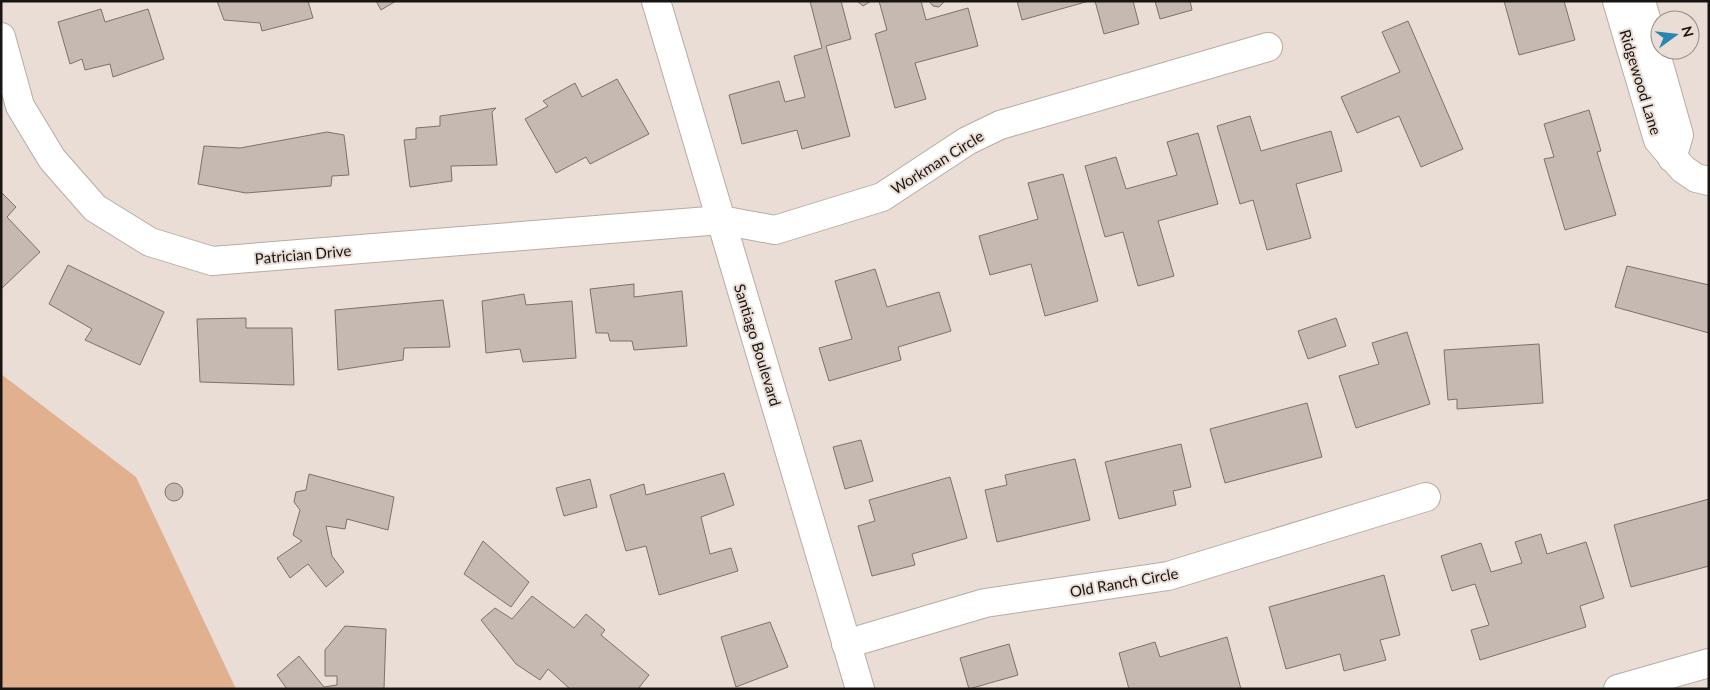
<svg xmlns="http://www.w3.org/2000/svg" width="1710" height="690" viewBox="0 0 1710 690" font-family="Lato,sans-serif">
<style>
.green{fill:#e1b08f}
.building{fill:#c5b9b1;stroke:#7d726b}
.lines{fill:none;stroke-linecap:round;stroke-linejoin:round}
.minor-casing{stroke:#b7aca4;stroke-width:30}
.tertiary-casing{stroke:#b7aca4;stroke-width:30}
.minor{stroke:#fff;stroke-width:28}
.tertiary{stroke:#fff;stroke-width:28}
.labels{text-anchor:middle;dominant-baseline:central;stroke-width:4;stroke-linejoin:round;paint-order:stroke}
.street-label{font-size:15px;fill:#181411;stroke:#e9ddd5}
</style>
<rect width="100%" height="100%" fill="#e9ddd5"/>
<path class="green" d="M1 374 136 477 236 689H1Z"/>
<path class="building" d="M217 1H308L313 18 262 31 260 23 224 20Z
M376 1H396L381 10Z
M810 1H841L851 39 826 46 850 136 802 149 797 130 742 144 729 95 779 81 785 102 805 97 794 56 822 48Z
M857 1H871L863 6Z
M879 1H921L926 20 968 8 978 46 915 63 926 99 895 108 875 34 887 30Z
M929 1H945L939 7 933 6Z
M1017 1H1089L1022 20Z
M1095 1H1133L1139 24 1104 34Z
M1155 1H1190L1192 10 1160 19Z
M1504 1H1564L1575 40 1519 55Z
M101 9 105 22 148 9 164 59 113 77 110 64 85 70 82 59 70 64 58 22Z
M1408 21 1463 149 1421 167 1399 116 1357 133 1341 97 1400 72 1382 32Z
M617 79 649 134 590 164 586 157 556 173 525 119 548 106 543 101 575 83 582 97Z
M496 108 492 112 497 165 451 166 452 181 410 187 404 140 416 139V128L440 126V116Z
M1589 110 1601 151 1597 152 1616 215 1565 230 1544 159 1554 157 1544 124Z
M1250 116 1261 151 1331 131 1342 171 1296 184 1311 238 1267 250 1253 200 1240 204 1217 126Z
M327 132 344 135 349 175 332 176 331 186 246 193 198 184 204 146 240 148Z
M1198 133 1218 204 1158 221 1174 276 1138 286 1123 232 1105 237 1085 166 1116 157 1126 189 1177 175 1167 142Z
M1063 174 1098 301 1045 316 1031 264 990 275 979 236 1038 219 1028 183Z
M1 192 16 207 7 217 40 252 1 289Z
M68 265 164 312 140 365 85 340 92 329 49 304Z
M1627 266 1709 285V333L1615 307Z
M875 269 887 307 939 292 951 331 898 347 901 360 829 381 819 348 852 339 835 281Z
M634 284V297L682 291 687 346 634 350 632 341H610L608 333H596L590 289Z
M524 294 526 305 572 301 576 358 523 362 520 349 486 353 482 301Z
M443 300 450 347 404 348 403 360 338 370 335 310Z
M246 318V328H292L294 385 200 382 197 319Z
M1336 318 1346 346 1308 359 1298 331Z
M1407 332 1430 404 1356 428 1339 376 1379 364 1372 343Z
M1539 344 1543 403 1457 409V399L1448 400 1444 350Z
M1307 403 1322 457 1225 483 1210 429Z
M861 440 873 481 845 489 833 447Z
M1181 444 1191 487 1173 491 1176 505 1119 519 1105 462Z
M1075 459 1090 520 997 542 985 490 1007 485 1005 475Z
M724 473 734 505 701 517 710 554 731 548 738 571 659 595 646 546 626 551 610 495 644 484 646 495Z
M309 474 394 497 388 530 347 519 345 529 326 526 332 556 344 572 326 587 308 564 290 578 277 558 302 541 293 535 300 510 294 502 296 492 306 490Z
M950 477 967 538 912 554 915 565 872 576 858 526 875 521 869 500Z
M590 479 597 507 564 516 556 488Z
M165 492a9 9 0 1 1 18 0a9 9 0 1 1-18 0Z
M1709 499V566L1631 587 1614 525Z
M1541 534 1547 554 1586 542 1604 598 1580 606 1586 627 1480 660 1471 630 1489 625 1475 584 1452 591 1441 556 1481 543 1491 572 1522 563 1515 542Z
M483 541 529 582 511 607 464 574Z
M1384 575 1400 635 1380 640 1386 660 1344 671 1340 654 1286 669 1269 607Z
M532 596 574 628 586 614 605 630 601 635 649 675 638 689H570L548 669 540 680 516 664 481 620 495 608 512 619Z
M770 622 788 667 736 687 721 637Z
M345 626 386 629 384 689H287L277 675 299 656 324 687 337 685V676H325V650Z
M1227 637 1241 689H1129L1119 653 1155 642 1160 657Z
M1009 644 1018 675 969 689 960 658Z"/>
<g class="lines">
<g class="minor-casing">
<path id="minor" d="M1617 1 1658 140 1683 169 1696 178 1709 181
M1641 1 1679 135 1672 158
M1 37 20 106 52 159 95 208 150 242 212 261 721 220 775 230 882 197 967 141 1000 125 1268 47
M846 644 985 603 1168 576 1426 497
M1618 689 1709 663"/>
</g>
<g class="tertiary-casing">
<path id="tertiary" d="M656 1 860 689"/>
</g>
<use href="#minor" class="minor"/>
<use href="#tertiary" class="tertiary"/>
</g>
<g class="labels">
<g class="street-label">
<text transform="translate(1641 82) rotate(73)">Ridgewood Lane</text>
<text transform="translate(937 162) rotate(-32)">Workman Circle</text>
<text transform="translate(303 254) rotate(-5)">Patrician Drive</text>
<text transform="translate(758 345) rotate(73)">Santiago Boulevard</text>
<text transform="translate(1124 582) rotate(-10)">Old Ranch Circle</text>
</g>
</g>
<rect width="1710" height="690" fill="none" stroke="#181411" stroke-width="5"/>
<g transform="translate(1675 35) rotate(75)"><circle r="24" fill="#e9ddd5" stroke="#958d87"/>
<path d="M0-4L9 19L0 12L-9 19Z" fill="#2985b2"/>
<text y="-8" font-size="14" font-weight="bold" text-anchor="middle" fill="#181411">N</text>
</g>
</svg>
